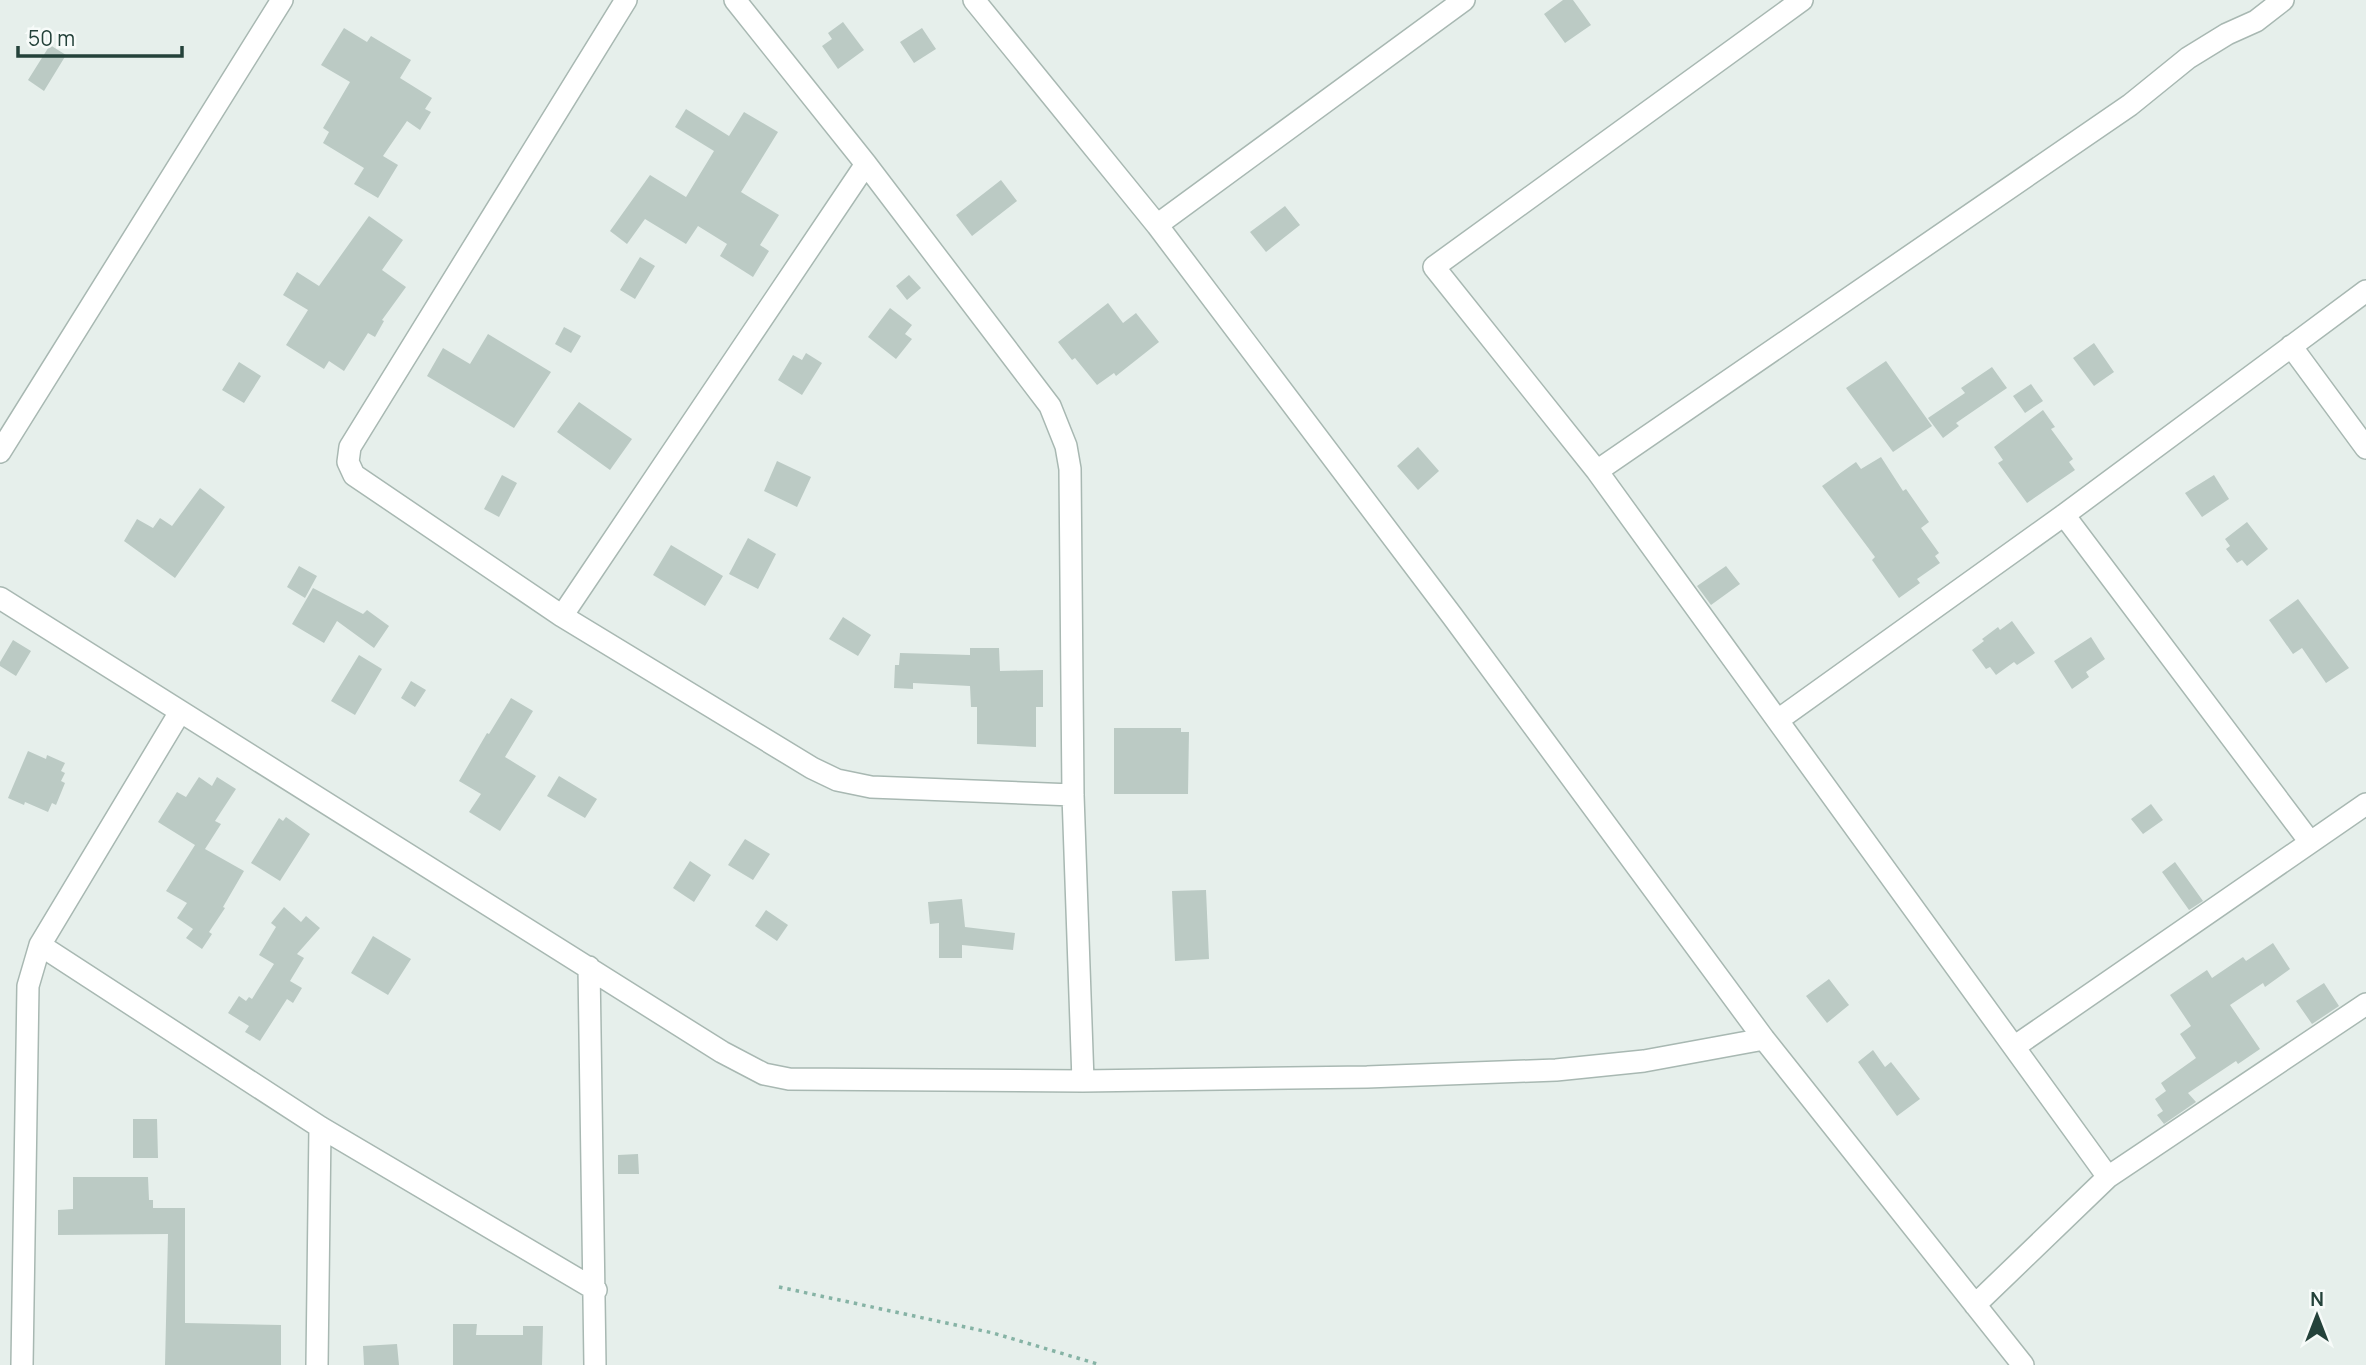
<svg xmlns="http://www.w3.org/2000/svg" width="2366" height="1365" viewBox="0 0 2366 1365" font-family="Manrope,sans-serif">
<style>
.building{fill:#bbcac4}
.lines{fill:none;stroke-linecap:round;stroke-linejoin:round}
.minor-casing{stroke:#a8b8b2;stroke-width:24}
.path{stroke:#86b3a5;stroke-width:3.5;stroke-dasharray:3.5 5;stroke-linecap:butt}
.minor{stroke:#fff;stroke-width:21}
</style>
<rect width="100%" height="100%" fill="#e6efeb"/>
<path class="building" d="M1563 0H1573L1591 25 1565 43 1544 14Z
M843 22 864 50 838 69 822 46 832 39 828 33Z
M344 28 367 42 371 36 411 60 400 78 432 98 425 109 431 112 420 130 407 121 383 156 398 165 378 198 354 184 364 168 323 143 329 132 323 128 350 82 321 65Z
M922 28 936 49 914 63 900 42Z
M50 45 66 55 44 91 28 80Z
M686 109 729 136 744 112 778 132 741 192 779 215 760 245 769 251 753 277 720 256 727 244 698 226 686 244 645 219 627 244 610 231 650 175 686 197 714 151 675 127Z
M1001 180 1017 201 972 236 956 215Z
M1285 206 1300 225 1266 252 1250 232Z
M369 216 403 240 382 270 406 287 382 320 384 321 375 337 368 333 344 371 329 361 324 369 286 345 308 310 283 295 297 272 319 286Z
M640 257 655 266 635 299 620 290Z
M909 275 921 288 907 300 896 286Z
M1108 303 1123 323 1136 313 1159 342 1116 376 1114 373 1097 385 1075 358 1072 360 1058 342Z
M890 308 912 325 905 334 912 339 896 359 868 337Z
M564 327 581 336 571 353 555 344Z
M488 334 551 372 514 428 427 376 443 348 470 364Z
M2094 343 2114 372 2094 386 2073 358Z
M806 353 822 363 802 395 778 380 793 355 802 360Z
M1886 361 1932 426 1893 452 1846 388Z
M239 362 261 376 244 403 222 390Z
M1992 367 2007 388 1956 423 1959 426 1943 438 1928 418 1965 393 1961 388Z
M2031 384 2043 401 2025 413 2013 396Z
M579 402 632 439 610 470 557 432Z
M2043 410 2055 427 2051 429 2073 459 2069 462 2075 470 2027 503 1998 463 2003 460 1994 447Z
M1418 447 1439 471 1418 490 1397 466Z
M1881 457 1903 491 1906 489 1929 522 1921 528 1939 553 1935 556 1940 563 1917 579 1920 583 1899 598 1872 560 1875 557 1822 486 1856 462 1861 469Z
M777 461 811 477 797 507 764 491Z
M502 475 517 483 499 517 484 509Z
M2214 475 2229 499 2202 517 2185 493Z
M200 488 225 507 175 578 124 541 137 519 153 528 160 518 172 526Z
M2247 522 2268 549 2247 566 2242 560 2237 563 2226 549 2230 546 2225 539Z
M748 538 776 554 758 589 729 574Z
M671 545 723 576 705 606 653 575Z
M299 566 317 576 305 598 287 587Z
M1726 566 1740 584 1711 605 1697 586Z
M313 588 363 614 367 610 389 626 374 648 337 621 324 643 292 624Z
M2298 599 2349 668 2326 683 2302 648 2293 654 2269 620Z
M843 617 871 635 858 656 829 639Z
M2012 621 2035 653 2017 665 2014 662 1996 675 1990 667 1986 669 1972 650 1984 641 1982 639 1998 627 2000 630Z
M2091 637 2105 659 2086 672 2089 677 2072 689 2054 661Z
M13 640 31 651 16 676 0 666V662Z
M970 648H999L1000 671 1043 670V707H1036V747L977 744V707H971L970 686 913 683V689L894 688 895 665H899L900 653 970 655Z
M359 655 382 669 355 715 331 701Z
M411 681 426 690 415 707 401 698Z
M511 698 533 711 505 757 536 776 500 831 469 812 481 794 459 781 487 733 489 734Z
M1114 728H1181V732H1189L1188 794H1114Z
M28 751 46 759 47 755 65 763 61 771 65 773 61 781 65 783 56 805 52 803 48 812 25 802 24 805 8 798Z
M559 776 597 799 585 818 547 796Z
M199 777 212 786 217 777 236 789 215 821 221 824 205 849 244 871 223 907 225 908 209 932 212 934 202 949 186 938 193 929 177 918 187 903 166 891 195 845 158 822 177 792 186 797Z
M2151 804 2163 820 2143 834 2131 819Z
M286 817 310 834 280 881 251 863 279 818 283 821Z
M745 839 770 854 753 880 728 865Z
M690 861 711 875 694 902 673 888Z
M2175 862 2203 901 2189 910 2162 872Z
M1206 890 1209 959 1175 961 1172 891Z
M962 899 965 927 1015 933 1013 950 962 945V958H939V923L930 924 928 902Z
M284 907 301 922 306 916 320 928 297 954 304 958 290 981 302 988 293 1003 287 999 260 1041 245 1032 249 1026 228 1013 239 996 246 1001 249 997 252 999 274 964 259 955 276 927 271 923Z
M766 910 788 925 777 941 755 926Z
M373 936 411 959 388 995 351 973Z
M2273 943 2290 969 2265 987 2263 983 2230 1005 2260 1049 2238 1064 2236 1061 2188 1093 2196 1102 2164 1124 2157 1115 2163 1111 2155 1099 2166 1091 2161 1083 2196 1058 2180 1034 2191 1026 2170 995 2207 970 2212 978 2243 957 2246 961Z
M1829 979 1849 1005 1827 1023 1806 996Z
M2324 983 2339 1006 2312 1024 2296 1001Z
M1873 1050 1885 1067 1891 1062 1920 1099 1897 1116 1858 1062Z
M133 1119H157L158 1158H133Z
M638 1154 639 1174H618V1155Z
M73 1177H148L149 1200H153V1208H185V1323L281 1325V1365H165L168 1234 58 1235V1210L73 1209Z
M453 1324H477L476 1335H523V1326H543L542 1365H453Z
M397 1344 399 1365H364L363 1346Z"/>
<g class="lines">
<g class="minor-casing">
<path id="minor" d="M626 0 350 447 348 462 354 475 562 616 812 768 837 780 871 787 1073 795
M735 0 866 164 1050 406 1066 446 1070 469 1073 795 1083 1081
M974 0 1157 225 1453 617 1764 1039 2023 1365
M1157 225 1464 0
M2291 346 2366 448
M0 452 282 0
M1597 471 1434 267 1802 0
M2064 515 2310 842
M0 598 722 1052 764 1074 789 1079 1083 1081 1367 1077 1556 1070 1644 1061 1764 1039
M562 616 866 164
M1778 720 2064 515 2366 291
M40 945 320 1127 596 1290
M589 967 595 1365
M2014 1047 2366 804
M2108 1177 1597 471 2130 105 2188 58 2227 34 2256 21 2283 0
M1975 1305 2108 1177 2366 1004
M22 1365 28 986 40 945 180 712
M317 1365 320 1127"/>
</g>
<path class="path" d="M779 1287 993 1333 1101 1365"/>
<use href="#minor" class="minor"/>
</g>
<g transform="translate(2317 1316)" stroke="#f7fbf9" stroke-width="5" paint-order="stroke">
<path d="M0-5L12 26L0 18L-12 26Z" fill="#24423a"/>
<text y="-10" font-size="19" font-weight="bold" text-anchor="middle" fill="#24423a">N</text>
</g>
<path d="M18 46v10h164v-10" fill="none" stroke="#24423a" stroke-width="3.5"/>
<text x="28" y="46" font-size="21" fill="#24423a" stroke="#f7fbf9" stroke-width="5" paint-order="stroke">50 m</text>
</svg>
